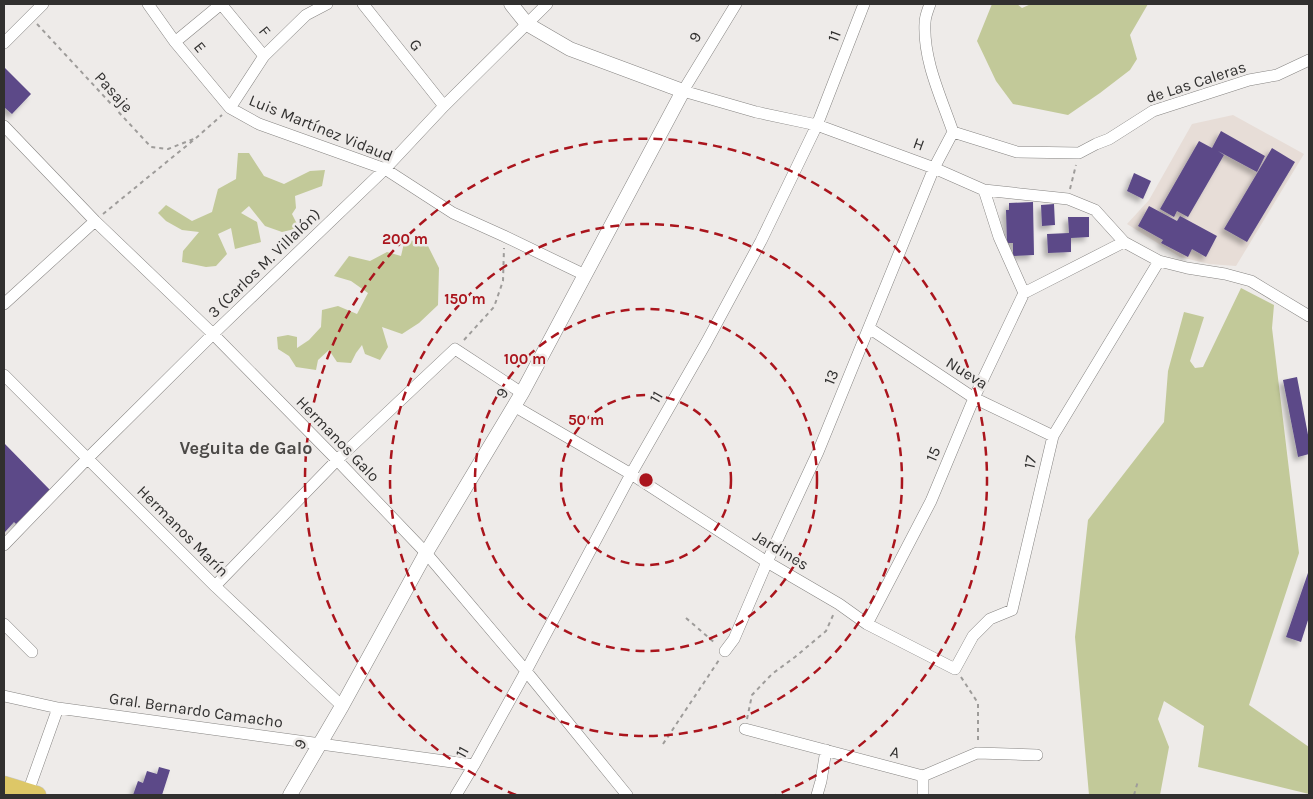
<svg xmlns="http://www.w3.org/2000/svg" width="1313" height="799" viewBox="0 0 1313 799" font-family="Karla,sans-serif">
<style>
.built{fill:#e7ddd7}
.green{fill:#c2c999}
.building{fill:#5b4988;filter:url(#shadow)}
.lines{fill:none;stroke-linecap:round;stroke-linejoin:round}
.minor-casing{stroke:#868482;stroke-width:12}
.tertiary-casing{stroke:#868482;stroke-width:15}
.primary-casing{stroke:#c9c9c9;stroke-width:19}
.path{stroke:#9e9c9a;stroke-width:2;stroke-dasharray:4 4;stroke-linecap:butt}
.minor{stroke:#fff;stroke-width:11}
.tertiary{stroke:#fff;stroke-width:14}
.primary{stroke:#ddc767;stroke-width:18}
.ring{fill:none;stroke:#aa151d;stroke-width:2.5;stroke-dasharray:9 6}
.labels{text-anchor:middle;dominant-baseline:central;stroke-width:5;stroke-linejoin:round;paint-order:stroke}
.street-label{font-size:16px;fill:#31302f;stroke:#eeebe9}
.neighbourhood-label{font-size:18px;font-weight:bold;fill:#4b4947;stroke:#eeebe9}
.centre{fill:#aa151d;stroke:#eeebe9;stroke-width:2.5}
.ring-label{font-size:15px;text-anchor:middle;font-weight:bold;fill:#aa151d;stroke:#eeebe9;stroke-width:5;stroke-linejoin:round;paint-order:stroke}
</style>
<defs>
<filter id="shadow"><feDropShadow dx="-4" dy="4" stdDeviation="2.5" flood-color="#0004"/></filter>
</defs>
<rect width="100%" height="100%" fill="#eeebe9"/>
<path class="built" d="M1233 115 1304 154 1236 266 1209 264 1180 257 1127 224 1149 200 1192 124Z"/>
<path class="green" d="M992 4H1017L1022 8 1031 4H1148L1130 35 1137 59 1130 70 1100 93 1068 115 1013 104 996 81 977 41Z
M238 153H249L264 176 284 184 310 171 325 170 322 186 295 196 296 208 292 214 299 228 282 232 265 226 249 206 241 213 257 222 261 242 235 249 231 228 218 234 227 254 216 266 206 267 182 262 183 251 199 232 182 230 166 221 158 213 166 205 192 221 212 212 218 189 236 179Z
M405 239 427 244 439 268 438 305 419 323 402 334 382 327 388 347 380 360 365 354 362 345 356 353 351 363 337 362 329 350 318 360 316 370 296 367 289 356 278 349 277 337 288 335 297 337V348L309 340 321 327 322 310 338 306 357 314 368 293 351 281 334 276 349 256 370 261 387 252 401 256Z
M1241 288 1274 305 1272 328 1299 553 1249 705 1309 747V794L1198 767 1204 726 1164 701 1158 719 1169 747 1160 795H1089L1075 637 1088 520 1164 422 1168 371 1184 312 1204 317 1190 361 1195 368 1203 367Z"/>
<path class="building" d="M4 67 31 94 12 114 4 107Z
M1221 131 1265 156 1257 172 1218 151 1224 155 1188 217 1177 211 1174 217 1160 209 1199 141 1212 148Z
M1272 148 1295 162 1247 242 1224 229Z
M1134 173 1151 181 1143 199 1127 191Z
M1033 202 1034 255 1013 256V243H1007L1006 210H1009V203Z
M1054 204 1055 225 1042 226 1041 205Z
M1149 206 1177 221 1180 216 1217 236 1206 257 1192 249 1188 257 1161 243 1163 240 1138 226Z
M1068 217H1089V237L1071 238V252L1048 253 1047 234 1069 233Z
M1297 377 1309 440V454L1298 457 1283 380Z
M4 443 50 490 16 524 14 522 5 532 4 531Z
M1309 570V617L1301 642 1286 637Z
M159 767 170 770 162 795H133L138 781 143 783 147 771 157 774Z"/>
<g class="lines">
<g class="minor-casing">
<path id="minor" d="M148 4 175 42 230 108 259 124 385 169 453 213 504 236 585 275
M221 4 264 56
M363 4 444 106
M736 4 683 91 756 112 817 125 934 168 984 190 1068 199 1095 210 1124 242 1159 261 1187 268 1225 274 1251 281 1309 316
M175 42 221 4
M4 43 43 4
M230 108 264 56 306 15 327 4
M4 126 95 221 213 334 337 460 426 553 526 671 627 795
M953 132 1017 152 1079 153 1096 144 1109 139 1153 111 1249 80 1277 75 1309 60
M984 190 999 237 1024 293 1124 242
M4 304 95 221
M869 328 974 398 1053 436
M4 375 215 586 342 706
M514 406 631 474 767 562 839 604 867 624 955 669 973 636 990 619 1012 610 1053 436 1159 261
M4 545 88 458 213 334 385 169 444 106 547 4
M215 586 337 460 455 349 522 393
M4 624 32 652
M867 624 931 501 974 398 1024 293
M725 651 734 639 767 562 818 452 934 168 953 132C941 97 923 60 925 23 925 16 928 10 930 4
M4 696 58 708 474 765
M745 729 923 776 977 753 1037 755
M28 792 58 708
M456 795 474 765 526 671 631 474 706 343 761 241 817 125 864 4
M817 795 821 781 826 750
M923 795V776"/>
</g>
<g class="tertiary-casing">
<path id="tertiary" d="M290 795 342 706 426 553 522 393 683 91 570 49 527 24 511 4"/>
</g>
<g class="primary-casing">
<path id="primary" d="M4 785 37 795"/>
</g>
<path class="path" d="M37 24 151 147 168 149 196 138
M1070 189 1076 165
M103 214 196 138 222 115
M464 340 494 307 503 281 504 248
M686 618 716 644
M961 677 978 703V742
M747 719 752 695 772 674 795 657 826 631 834 613
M663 744 719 660
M1134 795 1138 781"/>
<use href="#minor" class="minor"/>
<use href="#tertiary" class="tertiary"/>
<use href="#primary" class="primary"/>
</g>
<g class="ring">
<circle cx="646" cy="480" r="85"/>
<circle cx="646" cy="480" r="171"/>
<circle cx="646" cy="480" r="256"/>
<path d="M516 795A341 341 0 1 1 776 795"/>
</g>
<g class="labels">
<g class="street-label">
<text transform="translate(265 31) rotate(51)">F</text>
<text transform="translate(834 36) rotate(-69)">11</text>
<text transform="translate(695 37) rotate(-59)">9</text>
<text transform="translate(416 45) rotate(52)">G</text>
<text transform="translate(200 47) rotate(51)">E</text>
<text transform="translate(1196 82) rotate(-18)">de Las Caleras</text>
<text transform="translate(114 92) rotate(48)">Pasaje</text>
<text transform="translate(321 128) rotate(22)">Luis Martínez Vidaud</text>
<text transform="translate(919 144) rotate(20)">H</text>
<text transform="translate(264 263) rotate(-44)">3 (Carlos M. Villalón)</text>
<text transform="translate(967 373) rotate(32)">Nueva</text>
<text transform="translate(831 377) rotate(-68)">13</text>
<text transform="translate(502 393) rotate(-59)">9</text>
<text transform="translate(656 397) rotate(-60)">11</text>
<text transform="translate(338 439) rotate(46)">Hermanos Galo</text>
<text transform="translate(933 454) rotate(-67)">15</text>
<text transform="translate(1030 462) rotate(-77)">17</text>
<text transform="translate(183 531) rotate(45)">Hermanos Marín</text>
<text transform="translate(781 550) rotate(31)">Jardines</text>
<text transform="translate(196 710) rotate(8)">Gral. Bernardo Camacho</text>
<text transform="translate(300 744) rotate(-60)">9</text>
<text transform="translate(462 752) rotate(-61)">11</text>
<text transform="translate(895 752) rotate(15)">A</text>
</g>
<g class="neighbourhood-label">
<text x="246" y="448">Veguita de Galo</text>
</g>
</g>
<circle cx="646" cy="480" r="8" class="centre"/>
<g class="ring-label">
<text x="405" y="244">200 m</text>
<text x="465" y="304">150 m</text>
<text x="525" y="364">100 m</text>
<text x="586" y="425">50 m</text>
</g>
<rect width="1313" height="799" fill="none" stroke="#31302f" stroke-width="10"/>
</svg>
